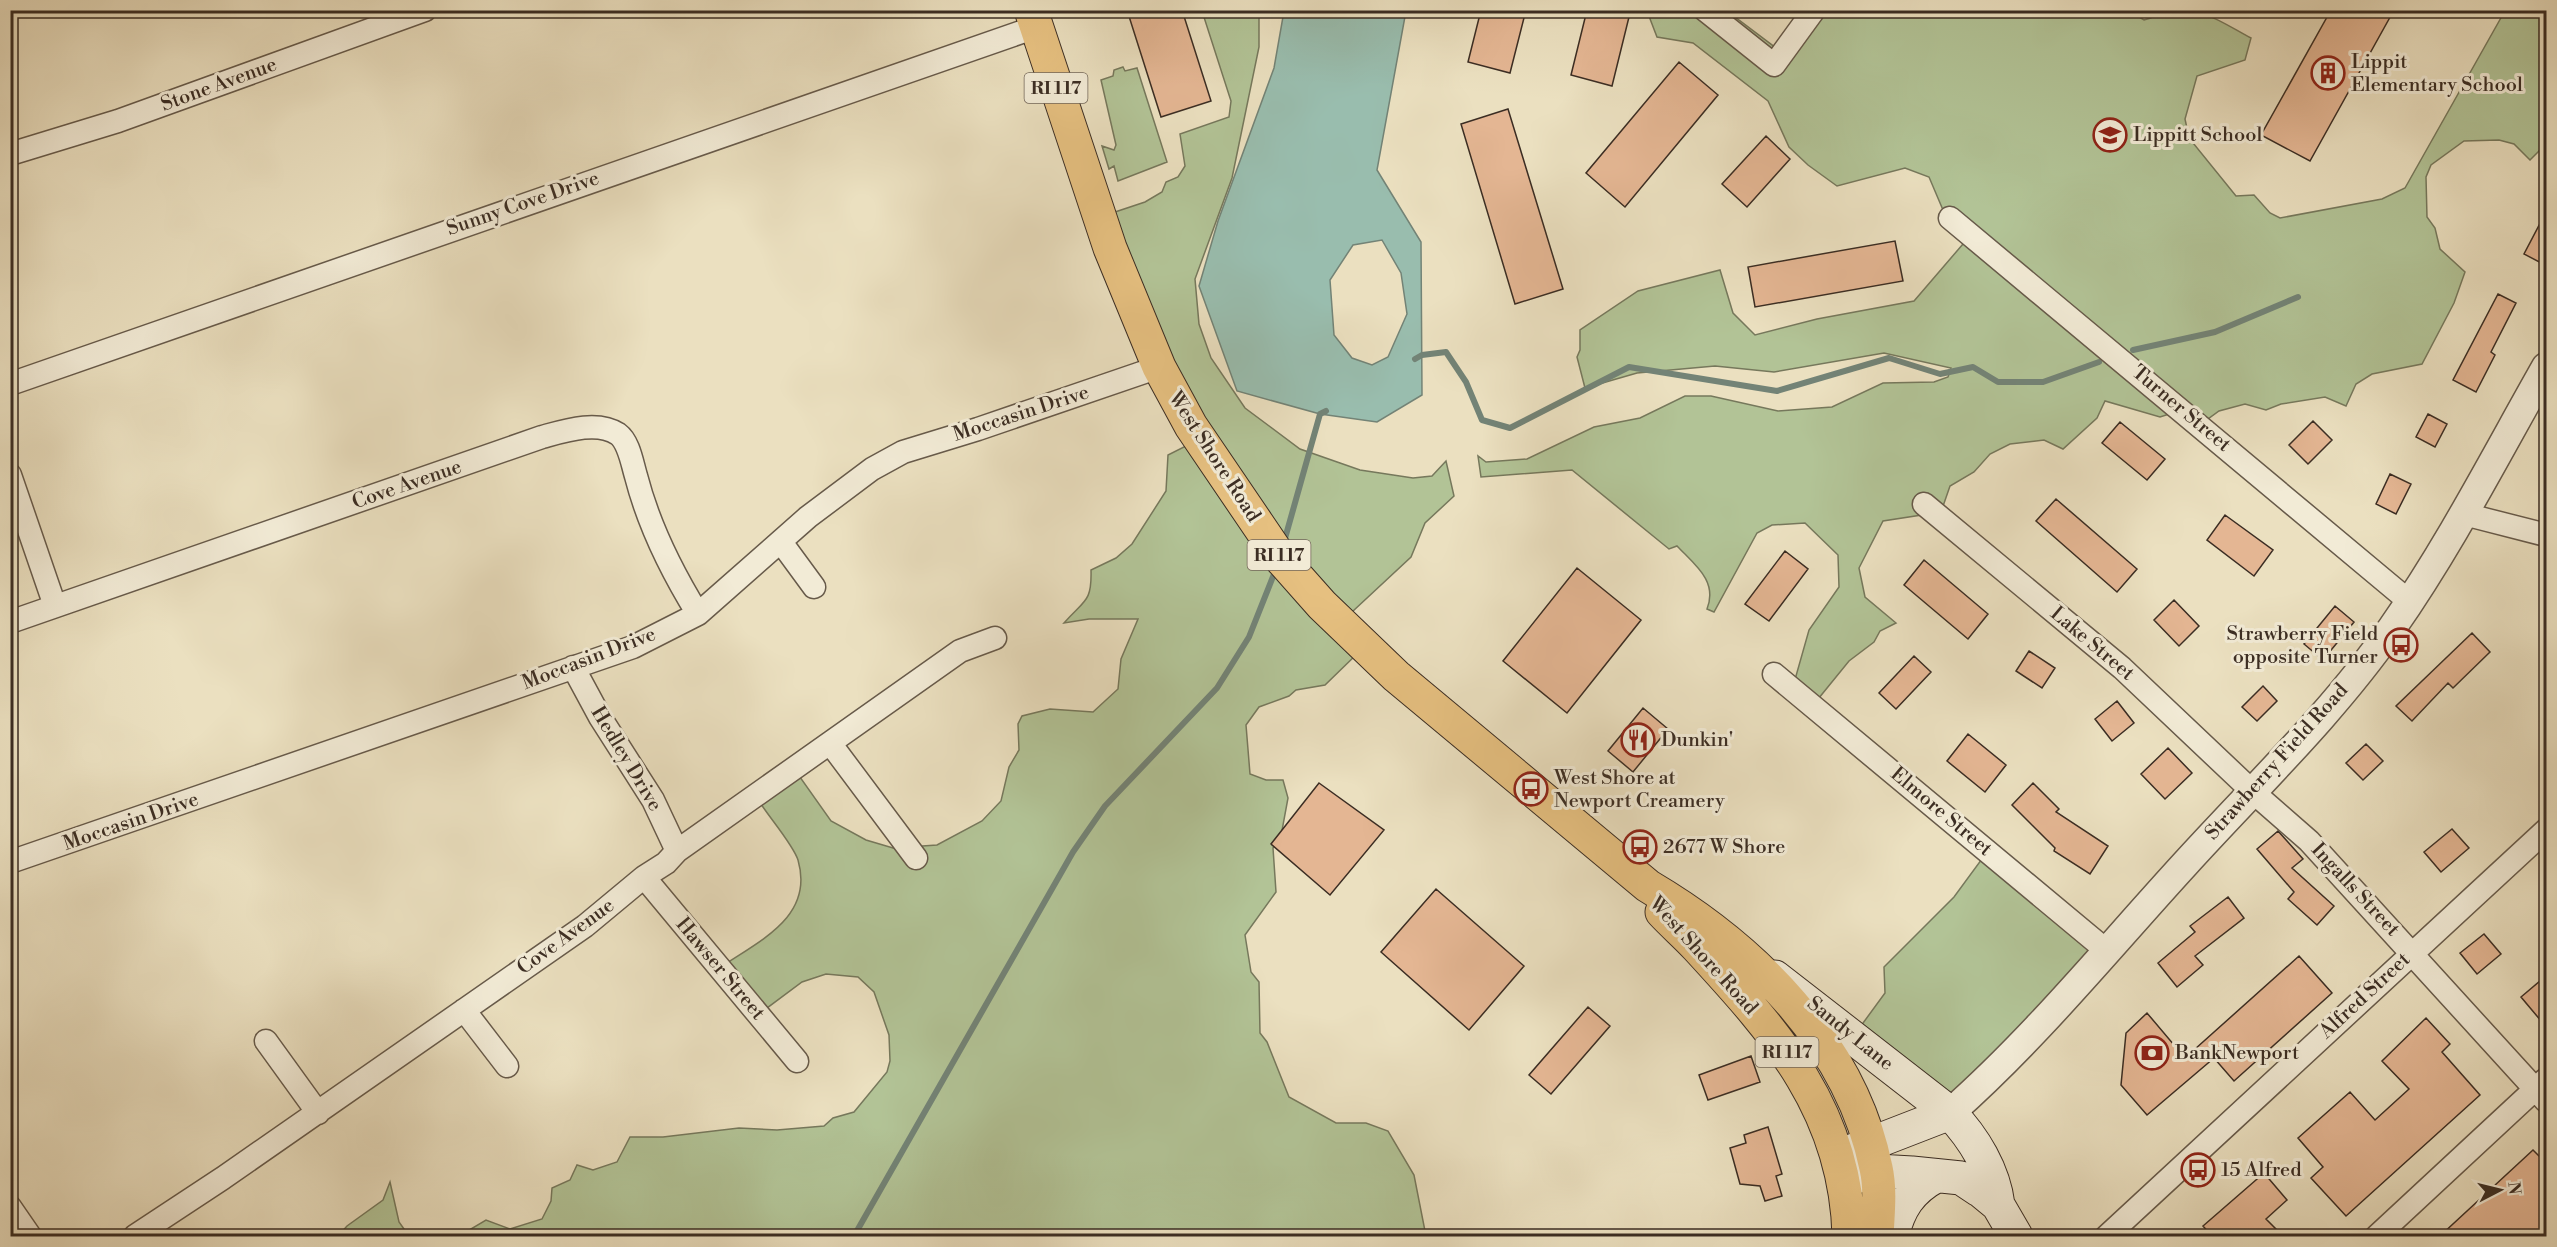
<svg xmlns="http://www.w3.org/2000/svg" width="2557" height="1247" viewBox="0 0 2557 1247" font-family="'Libre Bodoni',serif">
<style>
.green{fill:#b2c396;stroke:#76785c;stroke-width:1.5}
.water{fill:#99bdae;stroke:#738376;stroke-width:1.5;fill-rule:evenodd}
.lines{fill:none;stroke-linecap:round;stroke-linejoin:round}
.stream{stroke:#738376;stroke-width:6}
.building{fill:#e4b693;stroke:#3b2d23;stroke-width:1.5}
.minor-casing{stroke:#675a4a;stroke-width:25}
.tertiary-casing{stroke:#675a4a;stroke-width:31}
.secondary-casing{stroke:#3b2d23;stroke-width:35}
.primary-casing{stroke:#3b2d23;stroke-width:35}
.minor{stroke:#f2ebd6;stroke-width:22}
.tertiary{stroke:#f2ebd6;stroke-width:28}
.secondary{stroke:#f2ebd6;stroke-width:33}
.primary{stroke:#e6c080;stroke-width:33}
.labels{text-anchor:middle;dominant-baseline:central;stroke-width:6;stroke-linejoin:round;paint-order:stroke}
.shield{fill:#f2ebd6;stroke:#726659;stroke-width:1.5}
.shield-label{font-size:18px;font-weight:bold;fill:#3b2d23}
.poi-label{font-size:20px;fill:#3b2d23;stroke:#f2ebd6;text-anchor:start}
.street-label{font-size:20px;fill:#3b2d23;stroke:#f2ebd6}
</style>
<rect width="100%" height="100%" fill="#ebe0c0"/>
<filter id="stains"><feTurbulence type="fractalNoise" baseFrequency=".00333" numOctaves="4"/><feColorMatrix values="0 0 0 0 .2 0 0 0 0 .09 0 0 0 0 .02 0 0 0 .5 -.17"/></filter>
<radialGradient id="worn" r=".72"><stop offset=".6" stop-color="#630" stop-opacity="0"/><stop offset="1" stop-color="#630" stop-opacity=".3"/></radialGradient>
<path class="green" d="M2127 10 2144 20C2153 18 2163 12 2171 11 2200 5 2226 25 2251 38L2245 60 2197 76 2185 119 2189 138 2236 196 2254 195 2270 213 2280 218 2382 199 2405 188 2502 16 2512 11H2546V144L2530 160 2514 144 2499 140 2464 141 2431 165 2426 177 2427 217 2435 228 2440 249 2465 272 2454 303 2422 364 2372 374 2356 384 2346 406 2325 397 2281 404 2266 410 2245 404 2219 411 2201 424 2182 410 2160 417 2105 401 2097 418 2063 449 2044 440 2010 444 1990 454 1974 472 1950 486 1941 512 1883 521 1859 568 1865 597 1896 623 1880 631 1874 642 1849 661 1814 704 1794 683 1809 630 1839 587 1838 555 1805 523 1772 525 1757 533 1714 612 1707 609C1718 581 1695 565 1677 546L1669 549 1572 470 1481 477 1478 456 1486 462 1527 459 1594 427 1640 418 1685 396H1711L1778 411 1832 407 1883 383 1934 382 1948 377 1951 368 1884 353 1774 372 1715 366 1637 373 1585 388 1577 357 1580 350V330L1638 291 1720 270 1733 313 1755 335 1817 319 1914 301 1969 237 1946 217 1929 177 1905 168 1837 186 1808 165 1789 147 1768 101 1693 43 1657 37 1647 11H1727L1780 51 1814 11Z
M1202 11H1259V47L1232 178 1195 279 1199 324 1211 358 1245 408 1300 449 1360 470 1413 478 1432 476 1446 461 1454 496 1425 523 1411 557 1338 625 1360 651 1325 685 1296 690 1289 696 1259 707 1246 725 1250 774 1266 780H1283L1288 798 1281 836 1273 848 1276 892 1245 935 1251 972 1259 982 1260 1033 1267 1042 1289 1097 1336 1123H1366L1388 1131 1414 1175 1426 1236H459L486 1220 510 1229 542 1219 551 1201 552 1188 570 1180 577 1165 593 1170 617 1162 630 1137H663L739 1128 777 1130 824 1126 833 1118 854 1112 887 1072 890 1061 889 1035 874 992 858 977 826 974 802 982 755 1017 715 971C756 942 815 919 798 860 793 844 767 815 757 798L795 770 831 821 866 840 893 848 937 845 982 821 1001 801 1009 767 1019 750 1018 724 1022 716 1050 709 1093 712 1118 689 1121 659 1138 619H1089L1064 623C1084 600 1092 603 1091 570L1116 558 1132 544 1166 491 1168 455 1194 442 1097 218 1145 202 1162 192 1166 182 1178 177 1185 166 1180 134 1229 117 1231 101Z
M1123 67 1125 71 1137 68 1167 162 1118 181 1114 166 1109 169 1102 146 1114 150 1116 145 1101 80 1113 76 1114 70Z
M1987 852 2105 948 1947 1121 1855 1034 1885 993 1884 967 1954 897Z
M390 1182 399 1222 409 1236H338L347 1226 383 1200Z"/>
<path class="water" d="M1284 11H1406L1377 170 1421 242 1422 395 1377 422 1320 414 1237 391 1199 286 1218 221 1274 68ZM1382 240 1401 273 1407 314 1388 357 1372 365 1352 358 1334 335 1330 280 1353 245Z"/>
<g class="lines">
<path class="stream" d="M2133 350 2215 332 2298 297
M1415 359 1422 355 1446 352 1466 382 1482 420 1510 428 1629 367 1777 391 1889 358 1940 374 1973 367 1998 382H2043L2099 362
M1284 542 1320 414 1326 411
M854 1236 1073 852 1105 806 1217 688 1249 637 1276 569"/>
</g>
<path class="building" d="M1127 10H1182L1211 101 1161 117Z
M1481 10H1526L1510 73 1468 62Z
M1587 10H1604L1629 17 1612 86 1571 75Z
M2331 10H2394L2310 161 2261 135Z
M1679 62 1718 95 1625 207 1586 173Z
M1508 109 1563 289 1515 304 1461 124Z
M1766 136 1790 159 1747 207 1722 184Z
M2547 210V266L2524 254Z
M1895 241 1903 281 1755 307 1748 267Z
M2498 294 2516 303 2491 352 2495 355 2476 392 2453 380Z
M2428 414 2447 424 2435 447 2416 437Z
M2313 421 2332 440 2308 464 2289 445Z
M2120 422 2165 459 2147 480 2102 443Z
M2390 474 2411 484 2396 514 2376 504Z
M2056 499 2137 569 2117 592 2036 521Z
M2225 515 2273 550 2254 576 2207 540Z
M1785 551 1808 569 1769 621 1745 604Z
M1924 560 1988 614 1968 639 1904 585Z
M1577 568 1641 620 1567 713 1503 661Z
M2174 600 2199 626 2179 646 2154 620Z
M2335 606 2354 622 2323 660 2304 644Z
M2472 633 2490 652 2453 688 2448 683 2412 721 2396 706Z
M2029 651 2055 668 2042 688 2016 671Z
M1914 656 1931 672 1896 709 1879 693Z
M2263 686 2277 701 2257 721 2242 707Z
M2117 701 2134 723 2112 741 2095 719Z
M1643 708 1668 729 1633 772 1608 751Z
M1968 734 2006 765 1985 792 1947 761Z
M2366 744 2383 761 2363 780 2346 763Z
M2168 748 2192 773 2165 799 2141 774Z
M1319 783 1384 830 1330 895 1271 844Z
M2033 783 2059 809 2056 812 2108 846 2090 874 2054 851 2055 848 2012 805Z
M2452 829 2469 848 2441 872 2424 852Z
M2278 831 2303 859 2292 868 2334 906 2317 925 2288 899 2294 892 2257 849Z
M1436 889 1524 966 1469 1030 1381 952Z
M2228 897 2244 918 2195 956 2203 965 2177 987 2158 963 2195 932 2190 926Z
M2484 934 2501 954 2477 974 2460 953Z
M2299 956 2332 993 2234 1081 2214 1058 2147 1115 2121 1085 2126 1033 2147 1013 2185 1058Z
M2547 975V1028L2521 997Z
M1588 1007 1610 1026 1551 1094 1529 1075Z
M2426 1018 2450 1044 2442 1052 2480 1095 2346 1216 2311 1178 2323 1167 2298 1138 2350 1092 2375 1120 2409 1089 2382 1061Z
M1751 1056 1760 1082 1708 1100 1699 1075Z
M1768 1127 1782 1174 1776 1176 1782 1196 1765 1201 1760 1186 1740 1184 1730 1148 1746 1143 1744 1135Z
M2533 1150 2547 1164V1236H2440Z
M2264 1173 2287 1200 2266 1219 2283 1236H2212L2203 1226Z"/>
<g class="lines">
<g class="minor-casing">
<path id="minor" d="M1705 10 1774 65 1814 10
M10 154 118 121 425 10
M1950 218 2410 602
M10 384 1036 27
M10 475 55 606
M1924 504 2122 668 2253 792 2309 841 2546 1101
M2464 514 2546 535
M781 542 814 587
M10 622 542 437C564 431 597 420 618 434 629 442 632 463 636 476 648 523 672 572 698 614
M573 667 600 717 653 800 677 851
M1774 674 2107 951
M830 743 916 858
M10 862 633 647 698 614 808 517 872 469 903 452 978 429 1159 367
M644 877 797 1061
M464 1010 507 1066
M266 1041 318 1113
M10 1207 30 1236
M135 1236 223 1178 585 926 644 877 666 863 677 851 960 651 995 638
M2107 1236 2546 830
M2377 1236 2545 1080"/>
</g>
<g class="tertiary-casing">
<path id="tertiary" d="M1950 1113C2036 1037 2108 948 2185 864 2255 787 2332 714 2392 628 2450 545 2496 455 2546 367"/>
</g>
<g class="secondary-casing">
<path id="secondary" d="M1775 977 1950 1113C1974 1138 1994 1171 1998 1205
M1839 1156 1950 1113
M1844 1180 1877 1171 1912 1173 1961 1178 1979 1190
M1981 1191 1998 1205 2016 1236
M1892 1236C1899 1208 1910 1190 1936 1176"/>
</g>
<g class="primary-casing">
<path id="primary" d="M1031 10 1110 248 1159 367 1191 426 1282 560 1322 605 1396 676 1648 886C1753 948 1851 1044 1876 1168 1881 1190 1878 1215 1877 1236
M1662 912C1673 924 1686 935 1697 947 1778 1035 1846 1111 1849 1236"/>
</g>
<use href="#minor" class="minor"/>
<use href="#tertiary" class="tertiary"/>
<use href="#secondary" class="secondary"/>
<use href="#primary" class="primary"/>
</g>
<defs>
<g id="building-ring" transform="scale(1.725)"><circle r="9.5" fill="#f2ebd6" stroke="#8f2418" stroke-width="1.5"/><path d="M-4-6H4V6H1V3H-1V6H-4ZM-2.5-4.3h1.7v1.8h-1.7ZM.8-4.3h1.7v1.8H.8ZM-2.5-1h1.7V.8h-1.7ZM.8-1h1.7V.8H.8Z" fill="#8f2418"/></g>
<g id="school-ring" transform="scale(1.725)"><circle r="9.5" fill="#f2ebd6" stroke="#8f2418" stroke-width="1.5"/><path d="M0-5L7-2L0 1L-7-2ZM-4 1L0 2.5L4 1V4Q0 6-4 4Z" fill="#8f2418"/></g>
<g id="bus-ring" transform="scale(1.725)"><circle r="9.5" fill="#f2ebd6" stroke="#8f2418" stroke-width="1.5"/><path d="M-5-6H5V4H4V6H2V4H-2V6H-4V4H-5ZM-3.5-4V0h7V-4ZM-3.5 1.2v1.5H-2V1.2ZM2 1.2v1.5H3.5V1.2Z" fill="#8f2418"/></g>
<g id="restaurant-ring" transform="scale(1.725)"><circle r="9.5" fill="#f2ebd6" stroke="#8f2418" stroke-width="1.5"/><path d="M-5-6h1v4h1v-4h1v4h1v-4h1v5L-1.5 .5V6h-2V.5L-5-1ZM5-6V6H3V1.5H1.5Q1.5-4 5-6Z" fill="#8f2418"/></g>
<g id="bank-ring" transform="scale(1.725)"><circle r="9.5" fill="#f2ebd6" stroke="#8f2418" stroke-width="1.5"/><path d="M-6-4H6V4H-6ZM0-2.3a2.3 2.3 0 1 0 0 4.6a2.3 2.3 0 1 0 0-4.6Z" fill="#8f2418"/></g>
</defs>
<g fill-rule="evenodd">
<use href="#building-ring" x="2328" y="73"/>
<use href="#school-ring" x="2110" y="135"/>
<use href="#bus-ring" x="2401" y="645"/>
<use href="#restaurant-ring" x="1638" y="740"/>
<use href="#bus-ring" x="1531" y="789"/>
<use href="#bus-ring" x="1640" y="847"/>
<use href="#bank-ring" x="2152" y="1053"/>
<use href="#bus-ring" x="2198" y="1170"/>
</g>
<g class="labels">
<g class="shield">
<rect x="1024.5" y="73" width="63" height="30" rx="4.5"/>
<rect x="1247.5" y="540" width="63" height="30" rx="4.5"/>
<rect x="1755.5" y="1037" width="63" height="30" rx="4.5"/>
</g>
<g class="shield-label">
<text x="1056" y="88">RI 117</text>
<text x="1279" y="555">RI 117</text>
<text x="1787" y="1052">RI 117</text>
</g>
<g class="poi-label">
<text x="2351" y="62">Lippit<tspan x="2351" dy="23">Elementary School</tspan></text>
<text x="2133" y="135">Lippitt School</text>
<text x="2378" y="634" text-anchor="end">Strawberry Field<tspan x="2378" dy="23">opposite Turner</tspan></text>
<text x="1661" y="740">Dunkin'</text>
<text x="1554" y="778">West Shore at<tspan x="1554" dy="23">Newport Creamery</tspan></text>
<text x="1663" y="847">2677 W Shore</text>
<text x="2175" y="1053">BankNewport</text>
<text x="2221" y="1170">15 Alfred</text>
</g>
<g class="street-label">
<text transform="translate(219 85) rotate(-20)">Stone Avenue</text>
<text transform="translate(523 204) rotate(-19)">Sunny Cove Drive</text>
<text transform="translate(2181 409) rotate(40)">Turner Street</text>
<text transform="translate(1021 414) rotate(-18)">Moccasin Drive</text>
<text transform="translate(1214 457) rotate(57)">West Shore Road</text>
<text transform="translate(407 485) rotate(-19)">Cove Avenue</text>
<text transform="translate(2092 644) rotate(40)">Lake Street</text>
<text transform="translate(589 659) rotate(-21)">Moccasin Drive</text>
<text transform="translate(626 759) rotate(59)">Hedley Drive</text>
<text transform="translate(2277 762) rotate(-48)">Strawberry Field Road</text>
<text transform="translate(1941 812) rotate(40)">Elmore Street</text>
<text transform="translate(131 822) rotate(-19)">Moccasin Drive</text>
<text transform="translate(2355 890) rotate(47)">Ingalls Street</text>
<text transform="translate(566 937) rotate(-36)">Cove Avenue</text>
<text transform="translate(1703 956) rotate(48)">West Shore Road</text>
<text transform="translate(720 969) rotate(50)">Hawser Street</text>
<text transform="translate(2365 996) rotate(-43)">Alfred Street</text>
<text transform="translate(1850 1034) rotate(39)">Sandy Lane</text>
</g>
</g>
<rect width="2557" height="1247" fill="none" stroke="#ebe0c0" stroke-width="36"/>
<rect x="12" y="12" width="2533" height="1223" fill="none" stroke="#3b2d23" stroke-width="3"/>
<rect x="18" y="18" width="2521" height="1211" fill="none" stroke="#3b2d23" stroke-width="1.5"/>
<g transform="translate(2500 1190) rotate(83)" stroke="#f2ebd6" stroke-width="4.5" paint-order="stroke">
<path d="M0-4.5L10 22L0 15L-10 22Z" fill="#3b2d23"/>
<text y="-9" font-size="16" font-weight="bold" text-anchor="middle" fill="#3b2d23">N</text>
</g>
<rect width="100%" height="100%" filter="url(#stains)"/>
<rect width="100%" height="100%" fill="url(#worn)"/>
</svg>
